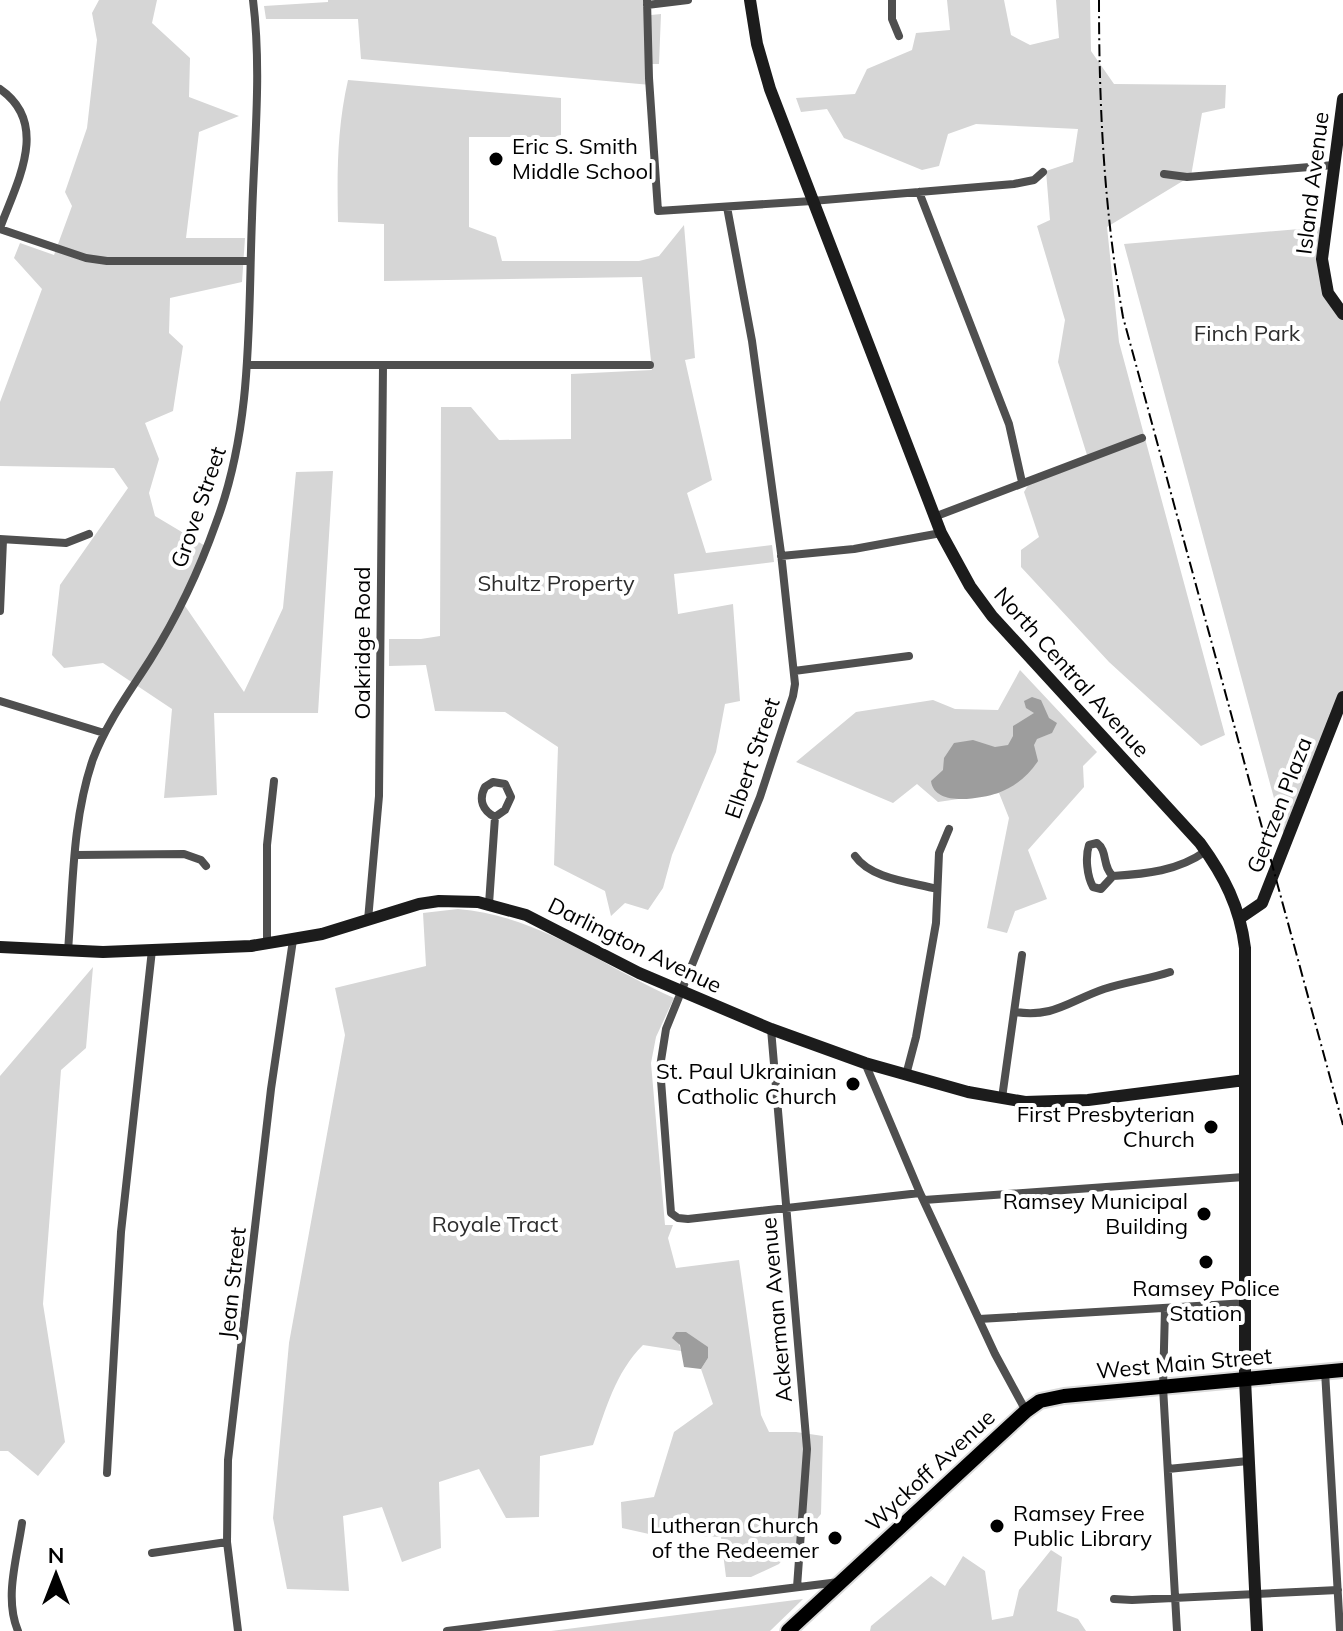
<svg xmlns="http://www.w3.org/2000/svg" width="1343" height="1631" viewBox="0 0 1343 1631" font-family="Mulish,sans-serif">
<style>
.green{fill:#d6d6d6}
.water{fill:#9d9d9d}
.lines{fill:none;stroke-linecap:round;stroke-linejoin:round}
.primary-casing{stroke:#dbdbdb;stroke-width:18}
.street{stroke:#4f4f4f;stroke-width:8}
.secondary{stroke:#1c1c1c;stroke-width:12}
.primary{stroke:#000;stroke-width:14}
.rail{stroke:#000;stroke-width:2;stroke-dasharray:12 4 2 4;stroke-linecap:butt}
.poi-dot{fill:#000;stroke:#fff;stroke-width:3}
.labels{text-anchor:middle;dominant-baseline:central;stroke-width:8;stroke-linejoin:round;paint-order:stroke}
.poi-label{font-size:22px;fill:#000;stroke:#fff;text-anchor:end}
.street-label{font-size:22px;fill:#000;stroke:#fff}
.park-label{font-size:22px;fill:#2d2d2d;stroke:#fff}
</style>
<rect width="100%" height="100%" fill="#fff"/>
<path class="green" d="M99 0H157L152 23 190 58 189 97 239 116 199 132 186 238H245L242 282 170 298 169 333 183 346 173 411 145 423 159 459 149 493 155 516 207 547 183 603 244 692 283 608 296 472 333 471 318 713H214L217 795 164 798 172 709 103 663 64 668 52 655 60 585 128 488 114 468 0 466V402L42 289 14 258 20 243 54 255 72 206 65 192 87 128 97 40 92 13Z
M328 0H651V15L661 14 659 64H651V85L361 59 358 19H266L264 6 328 2Z
M947 0H1004L1011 35 1030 45 1059 38 1056 0H1090L1091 51 1114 84 1226 85 1225 108 1202 113 1191 176 1107 227 1119 342 1225 735 1201 746 1109 662 1021 567V550L1039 537 1024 492 1033 477 1087 455 1058 362 1065 320 1037 226 1050 220 1046 171 1073 162 1078 129 976 124 948 134 939 166 922 170 844 138 827 109 801 112 796 98 855 94 867 69 912 50 916 33 950 30Z
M348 80 561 98V137H469V227L496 237 502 261H639L659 256 684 225 695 358 685 360 712 480 687 493 706 553 772 545 774 562 674 574 678 614 733 604 740 701 725 704 716 752 672 855 663 888 648 910 625 903 611 916 605 891 554 865 558 747 505 712 435 711 426 665 389 666V639H421L440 636 441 407H471L499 440 571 439V374L652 370 642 277 384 281V224L338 222C337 173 337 128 348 80Z
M1323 227 1321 262 1339 308 1343 310V699L1288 850 1124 244Z
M1020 670 1097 752 1083 766 1084 787 1028 850 1047 899 1015 911 1007 933 987 928 1009 818 999 793 938 802 917 784 893 803 796 762 856 712 933 700 955 709 998 710Z
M458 909C537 915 603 966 674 998L656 1037 651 1063 665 1225H673L668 1238 676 1268 739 1260 761 1415 769 1432H796L823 1436 821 1514 779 1564 751 1577H726L721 1537 649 1534 622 1528 621 1502 654 1497 674 1432 713 1404 701 1369 708 1358 676 1332 681 1351 643 1345C615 1373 606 1409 593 1445L540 1456 539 1517 506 1518 479 1469 439 1482 441 1548 402 1562 382 1507 343 1516 349 1591 287 1589 273 1518 289 1343 345 1035 335 988 426 966 423 913Z
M93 967 86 1048 61 1070 43 1304 65 1442 38 1476 8 1451H0V1076Z
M1051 1550 1062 1557 1057 1611 1078 1619 1086 1631H870L871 1626 931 1576 945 1586 963 1556 985 1571 992 1620 1013 1616 1019 1590Z
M803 1599 770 1631H551Z"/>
<path class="water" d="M1032 697 1041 700 1049 718 1057 723 1052 733 1037 739 1034 745 1038 761C1029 775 1015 787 998 793 980 799 934 807 931 781L943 770 944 758 954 743 973 740 995 747 1008 745 1013 736V726L1034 713 1026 708 1024 701Z
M676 1332H686L708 1347V1358L701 1369 684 1367 680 1345 672 1338Z"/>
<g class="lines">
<g class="primary-casing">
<path id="primary" d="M788 1631 1026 1411 1040 1401 1064 1396 1343 1370"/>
</g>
<path class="street" d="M647 0 649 78 658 211 812 201 1014 184 1034 180 1043 172
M892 0V19L899 36
M647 5 688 0
M0 89C51 124 16 184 0 228
M1164 174 1187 177 1334 165
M919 192 1009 424 1022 482
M727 207 752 341 781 553 795 684 793 696 760 797 666 1029 660 1067 671 1213 678 1218 688 1219 920 1193
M0 229 86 258 107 261H250
M248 365H650
M934 517 1142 438
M0 539 66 543 89 534
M781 556 854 549 941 533
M0 611 3 540
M794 671 909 656
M0 701 104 733
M493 782 505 784 511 797 505 810 495 817C483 811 478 800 485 787Z
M1097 843C1108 851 1102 867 1113 876L1101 889 1093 887C1087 876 1085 857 1089 845Z
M76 855 184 854 201 860 206 866
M855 856C871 879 911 882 937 889
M1113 876C1146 874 1178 871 1206 851
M489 904 495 817
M368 920 379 796 383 365
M267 944V845L274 781
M68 951C73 887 72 820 93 759 107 722 129 693 150 660 177 617 199 571 216 523 253 425 248 321 252 218 254 146 262 72 253 0
M1015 1012C1054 1018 1069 1001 1104 989 1126 982 1149 979 1170 972
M771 1029 807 1449 797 1587
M865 1063 920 1193 995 1354 1026 1411
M906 1075 916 1037 936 923 939 853 949 829
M1002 1098 1022 955
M924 1200 1244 1177
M1165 1308 1163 1387 1177 1631
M979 1319 1247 1303
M1325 1371 1340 1631
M1168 1469 1248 1461
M107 1473 121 1232 152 950
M152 1553 227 1542
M1114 1599 1132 1600 1338 1590
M18 1631C4 1598 17 1558 22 1523
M238 1631 227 1542 228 1460 271 1089 293 940
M447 1631 839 1582"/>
<path class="secondary" d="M750 0 757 44 770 89 941 533 970 586 992 616 1200 843C1224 876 1240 907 1245 948V1379L1257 1631
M1343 99 1322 259 1328 293 1343 314
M1240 918 1262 903 1343 697
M0 947 103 952 251 946 322 934 419 904 439 901 478 902 526 915 639 973 771 1029 865 1063 968 1092 1025 1102 1088 1100 1245 1080"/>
<use href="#primary" class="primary"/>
<path class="rail" d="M1099 0C1099 108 1104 210 1123 317L1343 1125"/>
</g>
<g class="poi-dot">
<circle cx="496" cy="159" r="8"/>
<circle cx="853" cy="1084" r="8"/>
<circle cx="1211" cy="1127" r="8"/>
<circle cx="1204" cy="1214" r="8"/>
<circle cx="1206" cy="1262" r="8"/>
<circle cx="997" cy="1526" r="8"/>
<circle cx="835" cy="1538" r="8"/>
</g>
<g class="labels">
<g class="poi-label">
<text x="512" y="146" text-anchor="start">Eric S. Smith<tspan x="512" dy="25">Middle School</tspan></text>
<text x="837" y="1071">St. Paul Ukrainian<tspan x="837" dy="25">Catholic Church</tspan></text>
<text x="1195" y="1114">First Presbyterian<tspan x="1195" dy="25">Church</tspan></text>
<text x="1188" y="1201">Ramsey Municipal<tspan x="1188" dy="25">Building</tspan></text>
<text x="1206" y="1288" text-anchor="middle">Ramsey Police<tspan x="1206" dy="25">Station</tspan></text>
<text x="1013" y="1513" text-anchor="start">Ramsey Free<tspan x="1013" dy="25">Public Library</tspan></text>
<text x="819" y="1525">Lutheran Church<tspan x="819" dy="25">of the Redeemer</tspan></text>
</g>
<g class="street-label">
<text transform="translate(1312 183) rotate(-83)">Island Avenue</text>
<text transform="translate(198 507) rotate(-71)">Grove Street</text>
<text transform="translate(362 643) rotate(-90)">Oakridge Road</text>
<text transform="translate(1072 672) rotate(48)">North Central Avenue</text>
<text transform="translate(752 758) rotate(-71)">Elbert Street</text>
<text transform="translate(1279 805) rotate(-69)">Gertzen Plaza</text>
<text transform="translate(635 945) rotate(26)">Darlington Avenue</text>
<text transform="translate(232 1283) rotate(-84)">Jean Street</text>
<text transform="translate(776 1310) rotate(-95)">Ackerman Avenue</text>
<text transform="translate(1184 1363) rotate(-5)">West Main Street</text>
<text transform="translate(930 1470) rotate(-43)">Wyckoff Avenue</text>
</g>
<g class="park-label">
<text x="1247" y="333">Finch Park</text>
<text x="556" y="583">Shultz Property</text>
<text x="495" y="1224">Royale Tract</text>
</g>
</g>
<g transform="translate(56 1575)" stroke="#ffffff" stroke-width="6" paint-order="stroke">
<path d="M0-6L14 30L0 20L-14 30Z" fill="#000000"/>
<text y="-12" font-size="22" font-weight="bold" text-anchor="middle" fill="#000000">N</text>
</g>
</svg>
